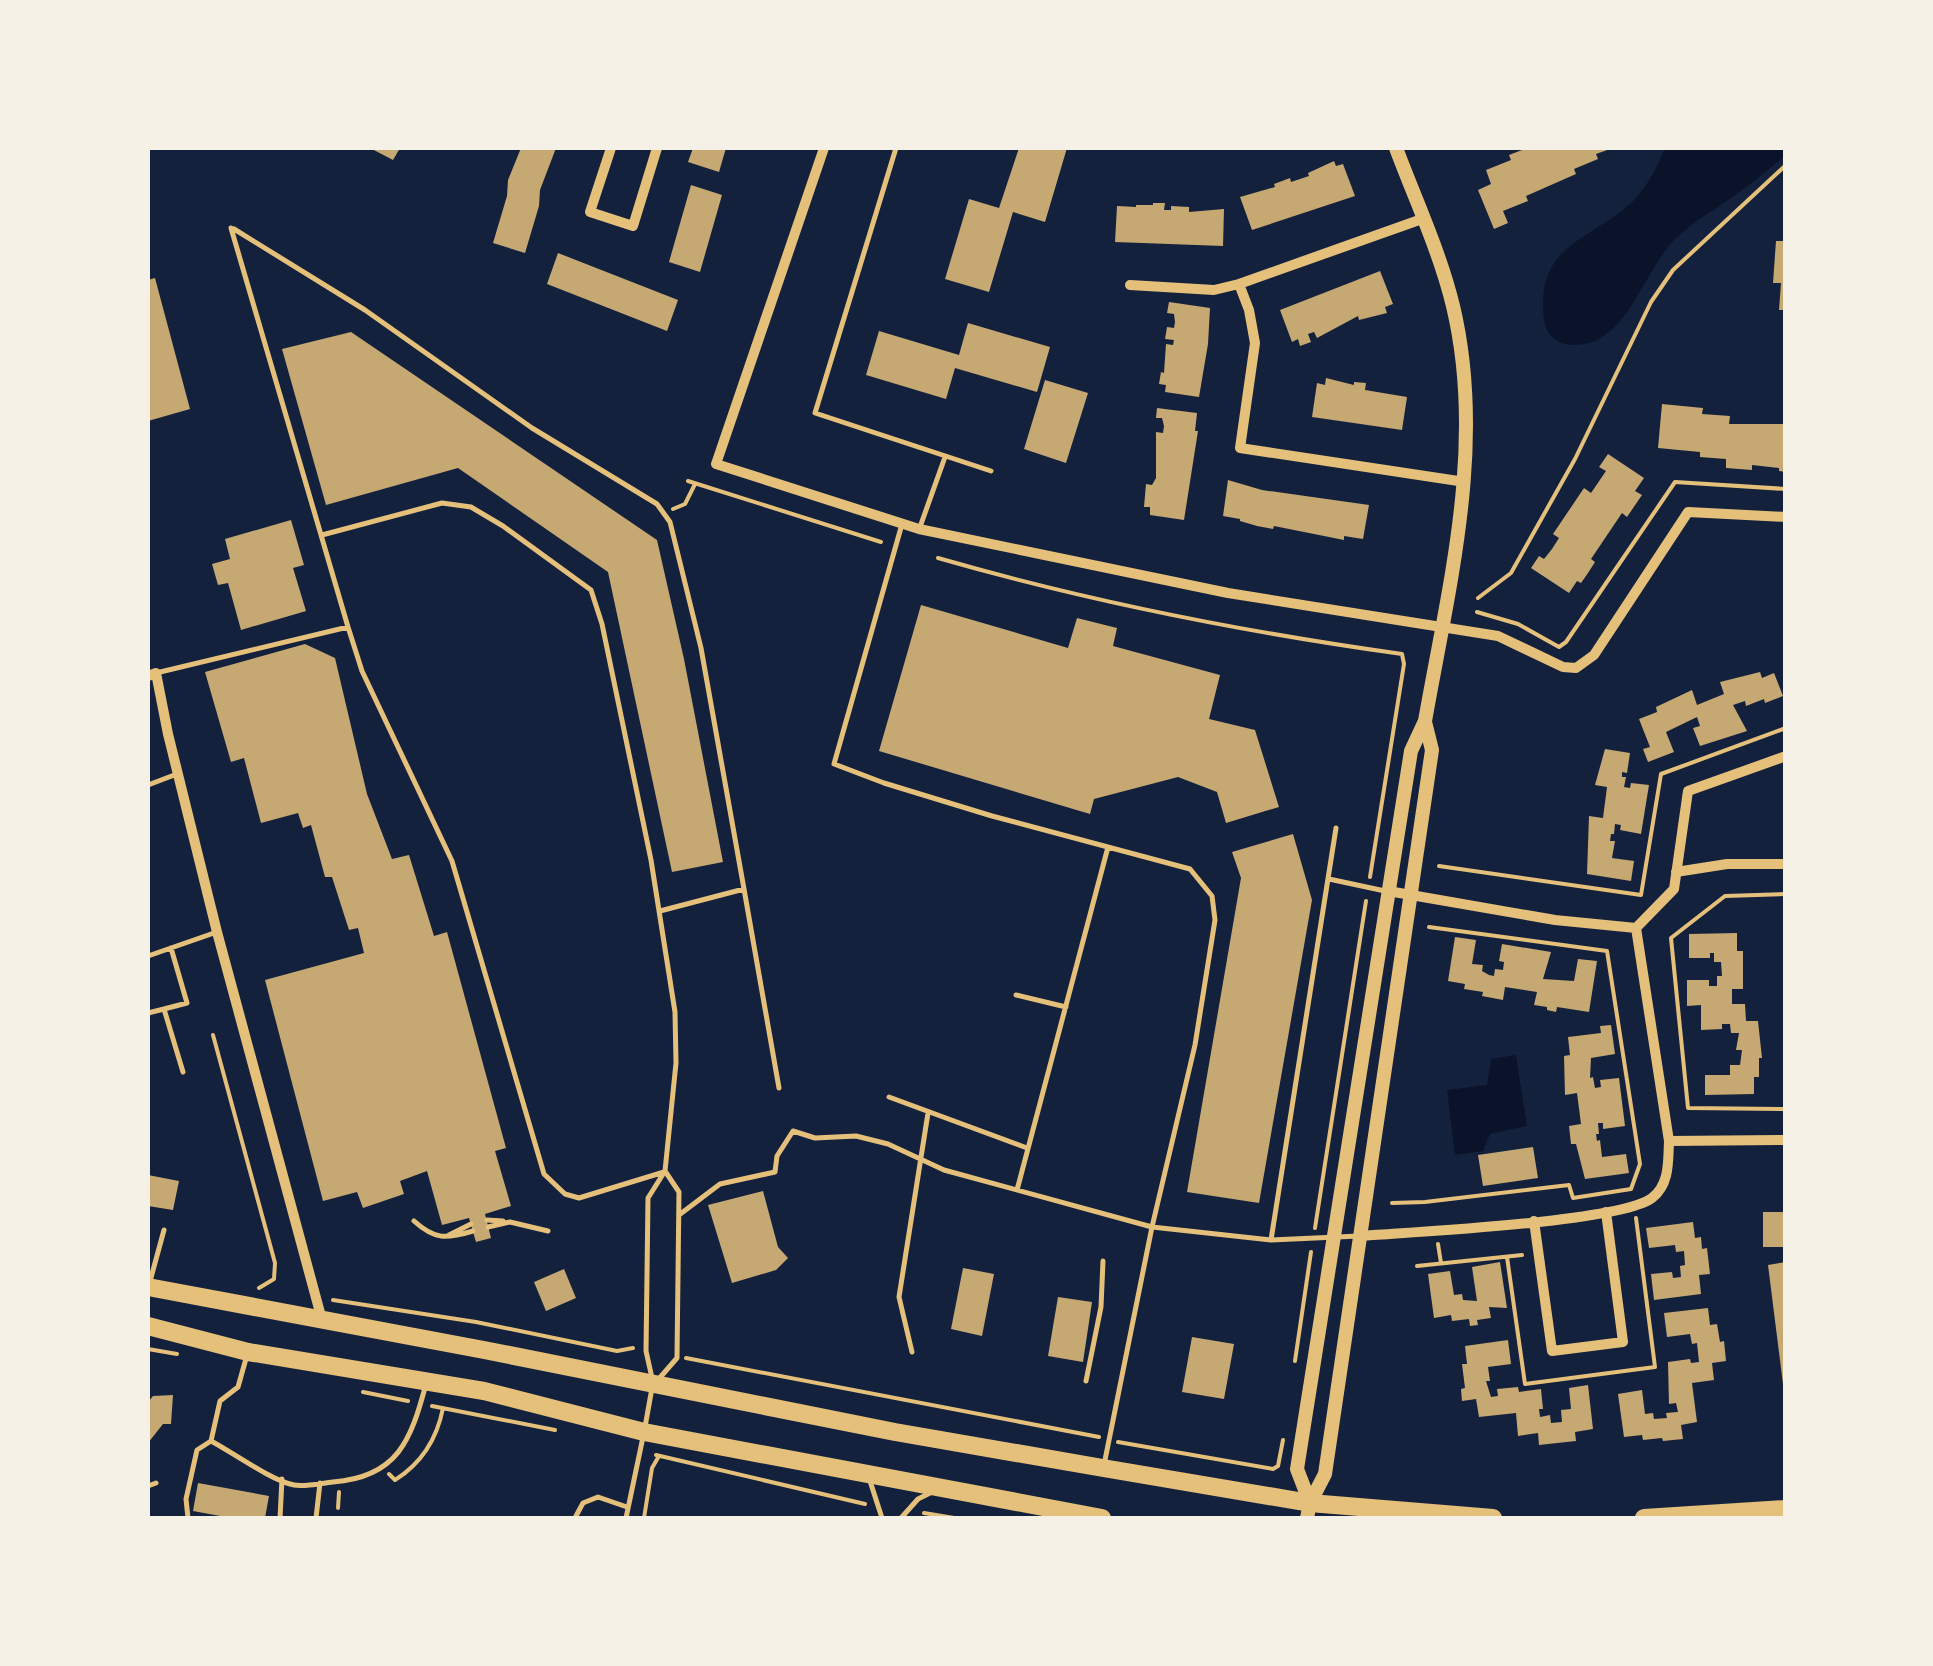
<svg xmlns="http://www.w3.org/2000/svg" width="1933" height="1666" viewBox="0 0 1933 1666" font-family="Poppins,sans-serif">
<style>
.water{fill:#0b132b}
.building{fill:#c6a872}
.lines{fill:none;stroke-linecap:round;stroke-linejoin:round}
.path{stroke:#e5c07b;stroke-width:4}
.service{stroke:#e5c07b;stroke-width:5}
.minor{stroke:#e5c07b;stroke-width:10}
.tertiary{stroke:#e5c07b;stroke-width:14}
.primary{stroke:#e5c07b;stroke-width:18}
</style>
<rect width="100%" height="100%" fill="#14213d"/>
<path class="water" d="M1665 148H1785V156C1767 170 1750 185 1731 198 1713 211 1691 223 1675 239 1643 271 1627 345 1575 345 1564 345 1555 342 1549 333 1543 325 1543 313 1543 303 1542 243 1600 235 1634 200 1649 184 1657 167 1665 148Z
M1516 1055 1527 1126 1490 1134 1483 1151 1455 1155 1447 1090 1487 1085 1491 1059Z"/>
<path class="building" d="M370 148H400L393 160Z
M521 148H556L540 190 539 206 525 253 493 243 507 196 508 180Z
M693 148H726L719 172 688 162Z
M1019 148H1067L1045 222 1013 212 989 292 945 279 969 199 999 208Z
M1527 148H1613L1596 154 1598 159 1574 169 1576 174 1526 196 1528 201 1503 211 1508 223 1494 229 1478 190 1491 184 1486 170 1511 160 1509 155Z
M1334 161 1336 166 1343 164 1355 196 1252 230 1240 197 1275 187 1274 184 1290 178 1291 182 1309 176 1308 173Z
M691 185 722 195 700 272 669 262Z
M1153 203H1165L1164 210H1171V206L1189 207V212L1224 209 1223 246 1115 242 1117 206 1136 207V205H1153Z
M1776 241H1786V310H1779L1781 283H1773Z
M558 253 678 300 667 331 547 284Z
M1380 271 1393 304 1385 307 1387 313 1359 320 1358 316 1317 338 1314 332 1308 334 1311 342 1300 346 1298 339 1292 342 1280 310Z
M155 278 190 409 148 421V280Z
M1169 302 1210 308 1208 344 1199 397 1165 392 1166 385 1159 384 1161 372 1164 373 1166 344 1173 345 1174 340 1165 339 1167 327 1174 328 1175 322 1174 314 1167 313Z
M968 323 1050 347 1037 392 955 368 946 399 866 375 879 331 959 355Z
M351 332 657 540 684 659 723 862 672 872 608 572 458 468 326 505 282 349Z
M1326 378 1354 385V382L1366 383 1365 390 1407 397 1402 430 1312 417 1317 383 1325 385Z
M1045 380 1088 393 1066 463 1024 449Z
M1662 404 1703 408 1702 414 1730 416 1729 424H1783L1786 472 1779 471V468L1752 465V470L1726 468V459L1700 457V452L1658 448Z
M1157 408 1197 413 1195 431H1198L1184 520 1150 515V507H1144L1146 484 1152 485 1156 478V432L1163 433 1164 426 1162 418H1156Z
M1608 454 1644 478 1635 491 1642 495 1627 517 1622 513 1591 559 1595 562 1588 573 1581 583 1577 581 1569 593 1531 568 1539 556 1544 559 1552 549 1559 538 1553 534 1584 488 1591 493 1606 471 1599 467Z
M1228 480 1262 490 1369 505 1363 539 1344 536V540L1274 526 1273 529 1257 526 1240 521V519L1223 516Z
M291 520 304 565 293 568 306 611 241 630 228 583 218 585 212 564 230 559 225 539Z
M921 605 1068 648 1077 618 1117 628 1113 646 1220 675 1209 719 1255 730 1279 807 1226 823 1217 792 1178 777 1094 799 1090 814 879 751Z
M305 644 335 658 367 794 392 859 409 855 434 936 447 932 506 1148 495 1151 511 1206 485 1214 491 1238 476 1242 469 1218 442 1225 427 1171 400 1181 404 1194 363 1208 357 1192 323 1201 265 980 364 953 358 928 349 930 332 877H325L311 825 303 828 298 813 261 823 244 758 231 762 205 672Z
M1760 672 1762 678 1774 673 1783 696 1765 703 1764 699 1746 706 1745 701 1733 705 1747 731 1700 746 1693 728 1700 726 1697 717 1666 732 1674 752 1648 762 1643 749 1650 747 1639 719 1657 712 1656 707 1692 690 1697 705 1724 694 1720 682Z
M1605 749 1630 753 1627 773 1622 772V777H1626L1624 787 1630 788 1631 783 1649 785 1641 834 1620 830 1621 825 1615 824 1614 834H1611L1610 841H1615L1612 858 1634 861 1631 881 1587 874 1589 816 1603 818 1607 787 1595 785Z
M1293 834 1312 900 1259 1203 1187 1192 1241 878 1232 852Z
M1737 933V951H1743V989H1732V1004H1745L1746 1021H1758L1762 1058H1759V1077H1754V1094L1705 1095V1075H1730V1065H1740L1742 1050H1736L1739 1033H1731L1730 1024H1722V1029L1701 1030V1005L1687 1006V980H1709V986H1717V976H1722L1721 962H1714V953H1710V958H1689V934Z
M1455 937 1476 940 1472 964 1483 965 1482 971 1489 975 1494 976 1495 969 1503 970 1504 962 1499 961 1502 944 1551 952 1543 979 1574 981 1578 959 1597 961 1589 1012 1557 1007 1556 1012 1547 1010V1007L1534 1005 1537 992 1505 987 1503 1000 1482 996 1483 992 1464 989 1465 984 1448 981Z
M1611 1025 1615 1054 1591 1058 1590 1078 1593 1077 1595 1088 1601 1087 1600 1080 1619 1078 1625 1126 1603 1129V1123H1598L1599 1134H1596L1597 1141 1600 1140 1602 1157 1626 1154 1629 1173 1585 1179 1576 1144H1571L1569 1126 1581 1124 1577 1093 1565 1095 1564 1056 1570 1055 1568 1037 1601 1033 1600 1026Z
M1533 1147 1538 1178 1483 1186 1478 1155Z
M148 1175 179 1181 173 1210 148 1206Z
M763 1191 778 1247 788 1258 776 1270 732 1283 708 1205Z
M1763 1212H1786V1247H1763Z
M1693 1222 1695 1238 1701 1237 1702 1249 1707 1248 1710 1274 1699 1275 1701 1294 1654 1300 1651 1274 1672 1272 1673 1278 1681 1277 1680 1266 1685 1265 1684 1251 1676 1252 1675 1245 1649 1248 1646 1228Z
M1500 1262 1507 1308 1489 1307 1491 1318 1477 1320 1478 1325 1470 1326 1469 1319 1452 1321 1451 1315 1434 1318 1428 1274 1450 1271 1454 1295 1462 1294 1463 1300 1477 1301 1472 1267Z
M1786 1262V1383L1783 1384 1768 1265Z
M963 1268 994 1274 982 1336 951 1329Z
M564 1269 576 1298 546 1311 534 1282Z
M1058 1297 1092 1302 1083 1362 1048 1356Z
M1708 1308 1710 1325 1717 1324 1720 1342 1724 1341 1726 1361 1712 1363 1714 1380 1692 1383 1697 1422 1681 1425 1683 1439 1663 1441 1662 1438 1643 1440 1642 1435 1624 1437 1618 1394 1642 1390 1645 1414 1653 1413 1654 1419 1667 1418 1666 1413 1678 1412 1676 1403 1669 1404 1668 1362 1690 1359 1691 1363 1699 1362 1697 1343 1692 1344 1690 1334 1667 1337 1664 1313Z
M1192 1337 1234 1344 1224 1399 1182 1392Z
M1508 1340 1511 1364 1488 1367 1490 1381H1486L1491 1397 1498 1396 1497 1389 1518 1387 1519 1392 1541 1389 1543 1409H1539L1540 1417 1550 1415 1551 1423 1562 1422 1561 1410 1571 1409 1569 1388 1588 1385 1593 1429 1575 1432 1576 1441 1539 1445 1538 1433 1518 1436 1516 1413 1479 1417 1476 1399 1462 1401 1461 1389 1465 1388 1462 1364H1467L1465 1346Z
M173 1395 171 1424H163L148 1443V1402L153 1396Z
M198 1483 269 1496 265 1518H231L193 1511Z"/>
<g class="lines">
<path class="path" d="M688 481 881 542
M673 509 685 504 695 484
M938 558C1091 602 1244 632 1402 654L1404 664 1370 877
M1478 598 1511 573 1575 459 1651 302 1673 270 1786 165
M1477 612 1518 624 1559 647 1566 642 1675 482 1786 489
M1439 866 1641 895 1661 774 1786 728
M1786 894 1725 896 1671 938 1688 1108 1786 1109
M213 1035 275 1263 274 1279 259 1288
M1392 1203 1425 1202 1569 1185 1573 1198 1631 1189 1640 1164 1607 951 1429 927
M1315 1228 1366 901
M1438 1244 1441 1263
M1507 1257 1525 1384 1655 1367 1636 1218
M1417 1266 1522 1255
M333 1300 476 1322 617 1351 633 1348
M148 1349 177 1354
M686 1358 1099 1437
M1295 1361 1311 1252
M363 1392 408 1401
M432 1406 555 1430
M1118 1442 1273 1469 1278 1466 1283 1440
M656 1455 865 1504
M389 1474 395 1480C422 1463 437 1439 443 1408
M338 1508 339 1492
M924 1513 954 1518
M644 1518 652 1468 659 1456"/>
<path class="service" d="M896 148 815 413 991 471
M231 228 348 627 362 671 452 861 544 1174 565 1194 579 1198 664 1172
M234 229 365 310 532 428 657 504 670 522 701 648 744 889
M902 524 834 764 884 783 992 816 1190 869 1212 896 1215 920 1195 1045 1152 1227 1271 1240 1359 1236
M920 527 945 457
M322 535 442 503 471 507 503 526 591 590 602 624 651 860 675 1012 676 1063 665 1171 648 1198 646 1351 652 1378
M156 673 348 627
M148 785 177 774
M1329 879 1385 891
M660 911 744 889 779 1088
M171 948 187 1003 164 1009 183 1072
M148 956 214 933
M1016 995 1066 1007
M148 1013 164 1009
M889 1097 1027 1148
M1017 1190 1108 847
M679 1215 720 1184 775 1172 777 1156 793 1131 815 1138 856 1136 888 1144 944 1170 1152 1227 1104 1465
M487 1220 503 1221
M414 1221C435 1240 446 1239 473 1231
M488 1227 510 1222 548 1231
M449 1235 471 1224
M1271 1240 1336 828
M149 1285 164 1230
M912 1352 899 1297 928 1113
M247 1355 238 1387 220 1401 211 1441C232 1452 272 1481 294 1485 305 1487 322 1483 333 1482 398 1477 411 1440 426 1384
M657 1381 677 1358 679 1192 665 1171
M1086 1381 1101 1307 1103 1261
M645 1427 652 1388
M870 1481 882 1518
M148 1486 156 1483
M576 1516 583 1503 598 1497 627 1507
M188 1518 186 1499 197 1450 211 1441
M280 1518 282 1479
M316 1518 320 1483
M626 1518 643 1437
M901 1518 918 1499 932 1492"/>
<path class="minor" d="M611 148 590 212 633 226 657 148
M824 148 716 464 919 529 1228 593 1498 636 1563 667 1576 668 1594 655 1688 512 1786 517
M1239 284 1249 310 1255 343 1240 448 1465 482
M1130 285 1214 290 1239 284 1422 219
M148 676 156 673 168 734 217 932 322 1320
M1676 872 1727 864H1786
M1636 928 1674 889 1688 791 1786 756
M1669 1141 1786 1140
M1534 1221 1552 1351 1623 1342 1606 1212
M1362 1236C1413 1232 1621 1222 1652 1198 1670 1184 1668 1161 1669 1141L1636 928 1555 920 1388 891"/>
<path class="tertiary" d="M1310 1503 1297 1469 1411 751 1425 721C1449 585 1486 444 1453 306 1440 252 1415 199 1396 148
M1307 1518 1310 1503 1325 1474 1432 750 1425 722"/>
<path class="primary" d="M148 1287 484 1350 895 1432 1103 1468 1310 1503 1493 1518
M148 1326 248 1352 484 1391 644 1432 1102 1518
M1644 1518 1786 1509"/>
</g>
<rect width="1933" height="1666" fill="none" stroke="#f6f1e7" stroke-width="300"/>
</svg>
